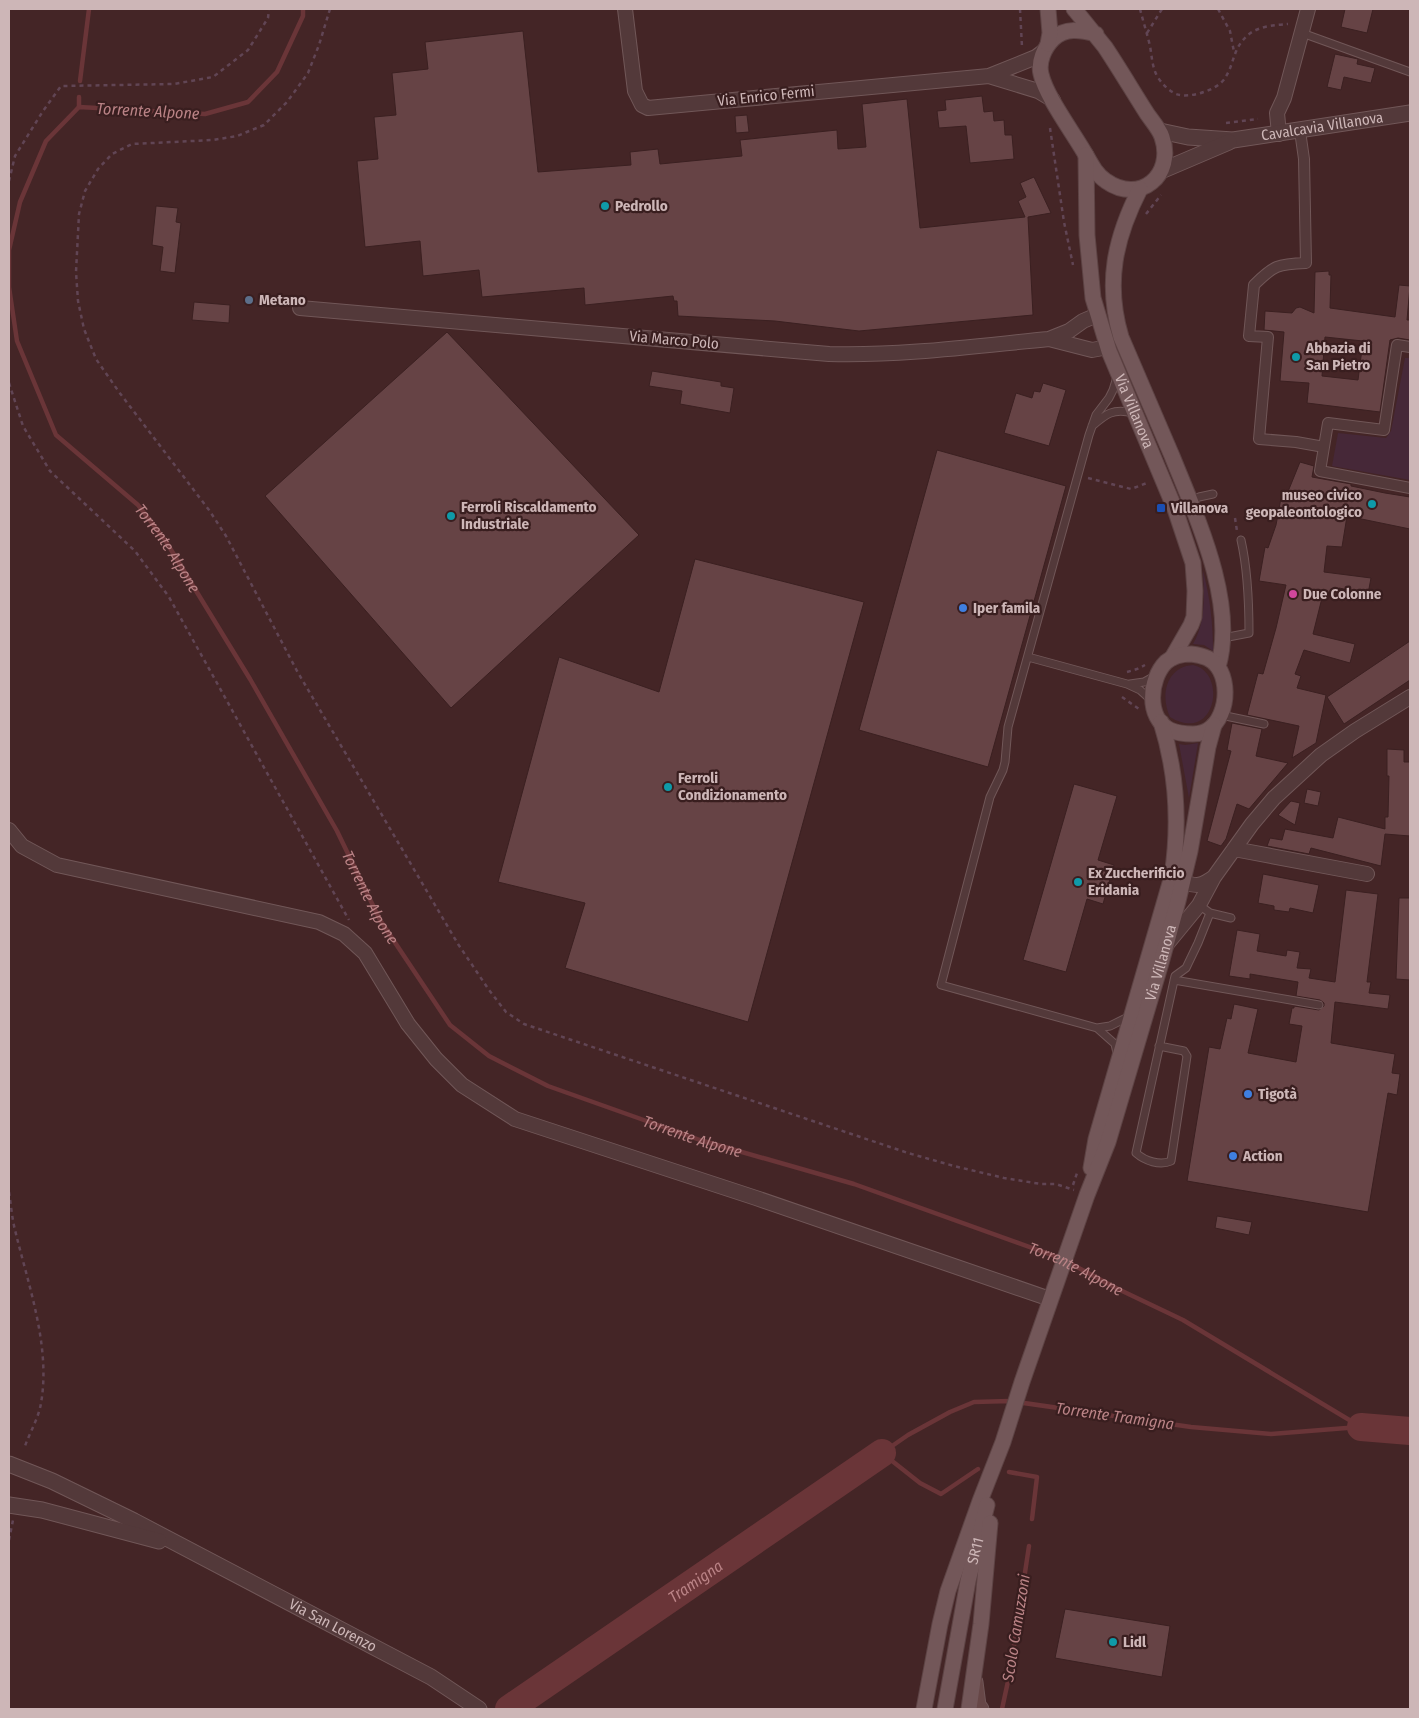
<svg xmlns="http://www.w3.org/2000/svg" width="1419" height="1718" viewBox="0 0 1419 1718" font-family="'Fira Sans Condensed',sans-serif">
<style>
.green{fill:#462838}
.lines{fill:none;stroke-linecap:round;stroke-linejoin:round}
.stream{stroke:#6a3538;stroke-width:4.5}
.river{stroke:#6a3538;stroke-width:28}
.building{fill:#664345;stroke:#3b2021;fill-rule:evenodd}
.service-casing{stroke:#715758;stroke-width:9}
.pedestrian-casing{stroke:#715758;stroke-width:12}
.minor-casing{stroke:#715758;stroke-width:16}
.tertiary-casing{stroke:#715758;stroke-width:17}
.secondary-casing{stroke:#715758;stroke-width:17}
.primary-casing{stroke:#5d4344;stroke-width:17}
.path{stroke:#614554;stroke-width:2.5;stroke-dasharray:4 4;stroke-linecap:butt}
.service{stroke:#53393a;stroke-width:7}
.pedestrian{stroke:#53393a;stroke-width:10}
.minor{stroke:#53393a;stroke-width:14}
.tertiary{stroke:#53393a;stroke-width:15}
.secondary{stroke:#674747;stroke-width:15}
.primary{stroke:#735759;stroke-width:15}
.culture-dot{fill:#0f9aa8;stroke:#391e1f;stroke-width:2}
.service-dot{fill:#5c6f8a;stroke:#391e1f;stroke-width:2}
.transit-dot{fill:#1a4fb4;stroke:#391e1f;stroke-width:2}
.hotel-dot{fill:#d1479c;stroke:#391e1f;stroke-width:2}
.shop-dot{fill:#3f7fe0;stroke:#391e1f;stroke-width:2}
.labels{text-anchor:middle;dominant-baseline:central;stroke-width:4.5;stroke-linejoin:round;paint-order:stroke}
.street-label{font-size:15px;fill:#cdb6b7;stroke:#391e1f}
.poi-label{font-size:15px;font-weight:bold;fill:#cdb6b7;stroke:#391e1f;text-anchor:start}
.water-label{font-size:16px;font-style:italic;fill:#ba8386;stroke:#391e1f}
</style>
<rect width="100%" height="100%" fill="#442526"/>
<path class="green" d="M1405 358H1410V480L1332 466 1338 433 1386 438 1391 431Z
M1203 571C1210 597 1213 623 1213 651L1204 645 1193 644C1206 621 1204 597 1203 571Z
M1193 665C1228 672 1216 745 1170 717 1160 696 1166 667 1193 665Z
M1198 743 1189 798 1179 744 1185 745Z"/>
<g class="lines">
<g class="stream">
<path id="s1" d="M303 9V16L277 72 248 102 205 114 79 107 46 141 20 202 9 250V287L17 341 56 435 138 505 165 540 250 679 337 831 380 920 450 1025 489 1056 548 1086 700 1140 854 1184 1060 1258 1118 1289 1183 1320 1361 1427"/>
<path d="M80 81 89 9"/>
<path d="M79 107V97"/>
<path d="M978 1469 941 1494 920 1483 882 1453 908 1435 950 1412 974 1402 1010 1401 1191 1427 1271 1434 1359 1427"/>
<path d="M1009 1472 1037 1477 1032 1519"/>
<path d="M1002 1709 1010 1672 1029 1546"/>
</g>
<g class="river">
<path d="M1361 1427 1410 1431"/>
<path id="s2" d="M509 1709 882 1453"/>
</g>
</g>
<path class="building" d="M1345 9H1373L1367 33 1341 27Z
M523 31 538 172 631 165 630 152 658 149 660 164 742 156 740 140 837 130 838 149 866 147 862 104 907 99 920 228 1025 217 1018 201 1026 197 1020 183 1034 177 1051 213 1028 217 1033 315 859 331 775 321 678 316 677 301H674L673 296 585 305 584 288 482 297 479 270 423 276 420 241 365 247 357 161 378 159 374 117 396 115 392 73 428 69 425 42Z
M1335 54 1358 59 1357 64 1375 68 1371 83 1344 77 1341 90 1327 87Z
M982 96 984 112 993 111 994 121 1004 120 1005 135H1012L1014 159 970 163 966 126 939 128 937 111 946 110 945 100Z
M747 115 749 132 736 133 735 116Z
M156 206 178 208 176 222 181 223 175 273 160 271 163 247 152 245Z
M1329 271V275H1331L1330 308 1395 317 1399 285 1410 286 1407 320H1410V340L1398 338 1390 340 1380 412 1307 403 1309 383 1280 381 1284 332 1264 330 1265 311 1292 313 1296 308 1300 307 1314 313 1315 272ZM1325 337 1363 341 1358 380 1322 376Z
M194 302 230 305 229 323 192 320Z
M447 332 639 535 451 708 265 496Z
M652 371 721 382V386L734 388 730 413 680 404 682 391 649 386Z
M1043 383 1066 390 1049 446 1004 433 1016 393 1032 398 1034 391 1040 392Z
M937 450 1066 486 988 767 859 730Z
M1300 462 1314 466 1312 477 1351 484V486L1385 493 1410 497V529L1347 516 1342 547 1327 546 1324 572 1371 578 1368 594 1339 588 1337 598 1323 594 1313 634 1355 644 1350 663 1304 650 1295 674 1301 676 1297 688 1326 695 1316 743 1292 758 1299 726 1247 715 1258 673 1263 674 1276 628 1286 585 1259 581 1265 547 1268 548 1276 525 1281 498 1285 499Z
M695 559 864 602 748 1022 565 968 585 903 498 882 559 657 659 692Z
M1410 641V680L1344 724 1327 697Z
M1232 723 1262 729 1256 756 1288 763 1249 809 1237 804 1226 839 1221 846 1207 841 1231 751 1227 750Z
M1387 749 1404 750V762H1410V836L1385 834 1381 866 1311 848 1309 854 1267 846 1270 838 1282 840 1285 829 1333 838 1338 817 1385 829V817H1388L1389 776H1387Z
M1074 784 1117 796 1098 860 1114 865 1103 904 1087 899 1066 972 1023 960Z
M1307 789 1321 792 1318 806 1304 803Z
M1291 801 1300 803 1295 825 1278 815Z
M1263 874 1319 885 1313 913 1290 908 1289 912 1274 910V906L1258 903Z
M1346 890 1378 894 1367 982H1371L1369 993 1390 995 1388 1009 1335 1002 1331 1043 1395 1054 1392 1073 1400 1074 1397 1095 1388 1093 1368 1212 1187 1181 1209 1047 1220 1049 1227 1018 1231 1019 1234 1004 1258 1009 1248 1053 1296 1062 1302 1026 1289 1024 1292 1008H1294V1006L1319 1010 1324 1006V1003L1320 1000 1296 996 1298 982 1250 974V979L1229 976 1237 930 1260 934 1257 951 1286 956 1287 950 1300 952 1297 968 1311 969 1309 978 1335 982Z
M1399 898H1410V980L1396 979Z
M1217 1216 1252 1222 1249 1235 1215 1228Z
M1065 1609 1170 1626 1162 1677 1055 1658Z"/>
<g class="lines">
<g class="service-casing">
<path id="service" d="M1302 33 1410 72
M1117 377 1113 390 1109 398 1096 415 1089 435 1008 727 1005 762 1003 770 990 797 941 985 1097 1028 1115 1044 1117 1053
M1092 426C1106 414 1113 408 1133 413
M1190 501 1199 497 1213 494
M1223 638 1249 633C1249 601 1248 571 1241 540
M1028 657 1127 684 1140 690 1151 700
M1130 684 1144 682 1155 676
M1221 715 1264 724
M1199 905 1210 913 1231 918
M1174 980 1319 1005
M1097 1028 1110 1026 1130 1016
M1159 1046 1184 1051 1187 1056 1171 1161C1160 1166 1145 1161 1136 1153L1175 976 1186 968 1198 943 1210 913"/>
</g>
<g class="pedestrian-casing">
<path id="pedestrian" d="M1300 131 1304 159 1306 263C1278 264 1274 265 1254 285L1249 336 1268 337 1259 439 1296 442 1324 447
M1410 347 1397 345 1384 430 1328 423 1320 471 1410 488"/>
</g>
<g class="minor-casing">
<path id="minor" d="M625 9 635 91 642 105 648 108 989 76 1038 91 1053 100
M989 76 1036 57 1044 51
M1279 134 1277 113 1284 98 1308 9
M300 308 829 354C902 356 976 346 1049 339L1069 331 1083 321 1097 315
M1049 339 1092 350 1108 347
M9 830 22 846 57 865 319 922 344 934 365 953 408 1024 436 1059 462 1085 515 1119 756 1198 1050 1299
M1234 849 1367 874
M1183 882C1198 887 1201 886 1214 877
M1167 944 1199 905 1214 877 1252 824 1274 798 1321 755 1355 731 1410 697"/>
</g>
<g class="tertiary-casing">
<g id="tertiary">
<path id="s3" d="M1160 131 1188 137 1233 140 1410 113"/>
<path d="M1161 171 1229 142"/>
<path id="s4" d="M9 1464 52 1481 134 1521 431 1677 479 1709"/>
<path d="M9 1505 42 1510 159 1541"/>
</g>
</g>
<g class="secondary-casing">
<path id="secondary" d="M975 1682 978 1705 981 1709"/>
</g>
<g class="primary-casing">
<g id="primary">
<path d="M1074 9 1075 10 1105 47C1119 68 1132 90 1146 112 1151 120 1159 128 1162 137 1175 175 1140 205 1106 181 1097 175 1092 166 1087 157 1075 135 1046 97 1041 74 1038 62 1044 48 1053 39 1065 27 1081 30 1096 34"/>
<path d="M1048 44 1050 33 1048 9"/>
<path id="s5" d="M1086 155 1087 235 1093 298 1109 351 1175 509 1193 563 1195 591 1194 617 1191 625 1172 658"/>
<path d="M1140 189C1115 238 1105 283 1121 337 1138 376 1155 416 1172 456 1196 516 1237 602 1218 667"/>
<path d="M1191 654C1201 655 1212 658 1218 667 1233 689 1224 734 1193 734 1185 734 1177 733 1170 730 1146 718 1149 679 1166 662 1173 656 1182 654 1191 654Z"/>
<path d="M1091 1168 1096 1139 1172 876C1180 823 1177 773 1161 722"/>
<path id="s6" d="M924 1709 940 1624 948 1591 980 1501 1003 1442 1022 1382 1087 1195 1108 1142 1161 963 1178 901 1190 851 1208 747 1214 725"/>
<path id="s7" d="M945 1709 968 1581 987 1505"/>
<path d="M969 1709 981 1624 990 1523"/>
</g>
</g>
<path class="path" d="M330 9 319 45 308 73 287 102 264 125 237 136 213 140 132 144 112 154 98 169 85 191 79 214 76 272 78 301 84 329 96 359 119 392 209 510 226 536 297 671 458 944 489 990 506 1012 524 1024 908 1153 954 1166 1004 1178 1041 1184H1056L1074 1190
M1020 9 1022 47
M1140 9C1143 21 1147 33 1150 46 1152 57 1152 66 1157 76 1162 84 1168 90 1176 94 1189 99 1218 90 1225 78 1235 63 1232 49 1248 35 1258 26 1276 25 1288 24
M1218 9 1230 31 1234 52
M1147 33 1162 9
M1226 123 1258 119
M1050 128 1064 222 1073 265
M9 181 15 156 43 111 61 86 174 84 213 77 248 50 268 18 269 9
M1146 214 1161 195
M9 383 23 426 50 471 135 551 169 597 349 920
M1088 478 1131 489 1147 483
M1235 518 1237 531
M1127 672 1137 669 1145 665
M1122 697 1139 709
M1073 1185 1077 1173
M9 1192C11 1205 12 1218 15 1230 28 1284 51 1347 41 1403 39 1417 30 1432 25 1446
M9 1540 13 1520"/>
<use href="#service" class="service"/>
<use href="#pedestrian" class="pedestrian"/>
<use href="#minor" class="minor"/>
<use href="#tertiary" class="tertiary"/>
<use href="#secondary" class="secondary"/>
<use href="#primary" class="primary"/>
</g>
<g class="culture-dot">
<circle cx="605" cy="206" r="5"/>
<circle cx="1296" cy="357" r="5"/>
<circle cx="1372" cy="504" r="5"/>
<circle cx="451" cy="516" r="5"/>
<circle cx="668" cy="787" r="5"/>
<circle cx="1078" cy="882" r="5"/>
<circle cx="1113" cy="1642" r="5"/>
</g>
<circle class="service-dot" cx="249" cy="300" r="5"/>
<rect class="transit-dot" x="1156" y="503" width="10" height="10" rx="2.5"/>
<circle class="hotel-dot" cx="1293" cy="594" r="5"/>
<g class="shop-dot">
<circle cx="963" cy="608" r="5"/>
<circle cx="1248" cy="1094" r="5"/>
<circle cx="1233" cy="1156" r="5"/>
</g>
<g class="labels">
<g class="street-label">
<text transform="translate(766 96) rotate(-6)">Via Enrico Fermi</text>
<text stroke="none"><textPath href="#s3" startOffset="164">Cavalcavia Villanova</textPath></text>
<text transform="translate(674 340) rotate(5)">Via Marco Polo</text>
<text stroke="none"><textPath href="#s5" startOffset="264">Via Villanova</textPath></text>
<text stroke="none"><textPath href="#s6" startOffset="784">Via Villanova</textPath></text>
<text stroke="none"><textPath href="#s7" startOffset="161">SR11</textPath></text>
<text stroke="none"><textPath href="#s4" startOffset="362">Via San Lorenzo</textPath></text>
</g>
<g class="poi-label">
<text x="615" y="206">Pedrollo</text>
<text x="259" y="300">Metano</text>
<text x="1306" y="348">Abbazia di<tspan x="1306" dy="17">San Pietro</tspan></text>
<text x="1362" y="495" text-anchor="end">museo civico<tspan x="1362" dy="17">geopaleontologico</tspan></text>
<text x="461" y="507">Ferroli Riscaldamento<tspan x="461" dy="17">Industriale</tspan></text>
<text x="1171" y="508">Villanova</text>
<text x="1303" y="594">Due Colonne</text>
<text x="973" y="608">Iper famila</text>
<text x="678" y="778">Ferroli<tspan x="678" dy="17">Condizionamento</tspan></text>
<text x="1088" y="873">Ex Zuccherificio<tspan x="1088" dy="17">Eridania</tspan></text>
<text x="1258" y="1094">Tigotà</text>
<text x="1243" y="1156">Action</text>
<text x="1123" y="1642">Lidl</text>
</g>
<g class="water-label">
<text transform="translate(148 111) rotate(3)">Torrente Alpone</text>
<text stroke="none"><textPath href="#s1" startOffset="798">Torrente Alpone</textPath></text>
<text stroke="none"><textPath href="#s1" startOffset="1202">Torrente Alpone</textPath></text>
<text stroke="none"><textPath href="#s1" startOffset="1622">Torrente Alpone</textPath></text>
<text stroke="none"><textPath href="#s1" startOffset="2028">Torrente Alpone</textPath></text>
<text transform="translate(1115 1416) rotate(8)">Torrente Tramigna</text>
<text stroke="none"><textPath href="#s2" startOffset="226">Tramigna</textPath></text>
<text transform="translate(1016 1628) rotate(-81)">Scolo Camuzzoni</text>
</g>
</g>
<rect width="1419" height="1718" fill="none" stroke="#cdb6b7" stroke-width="20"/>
</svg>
